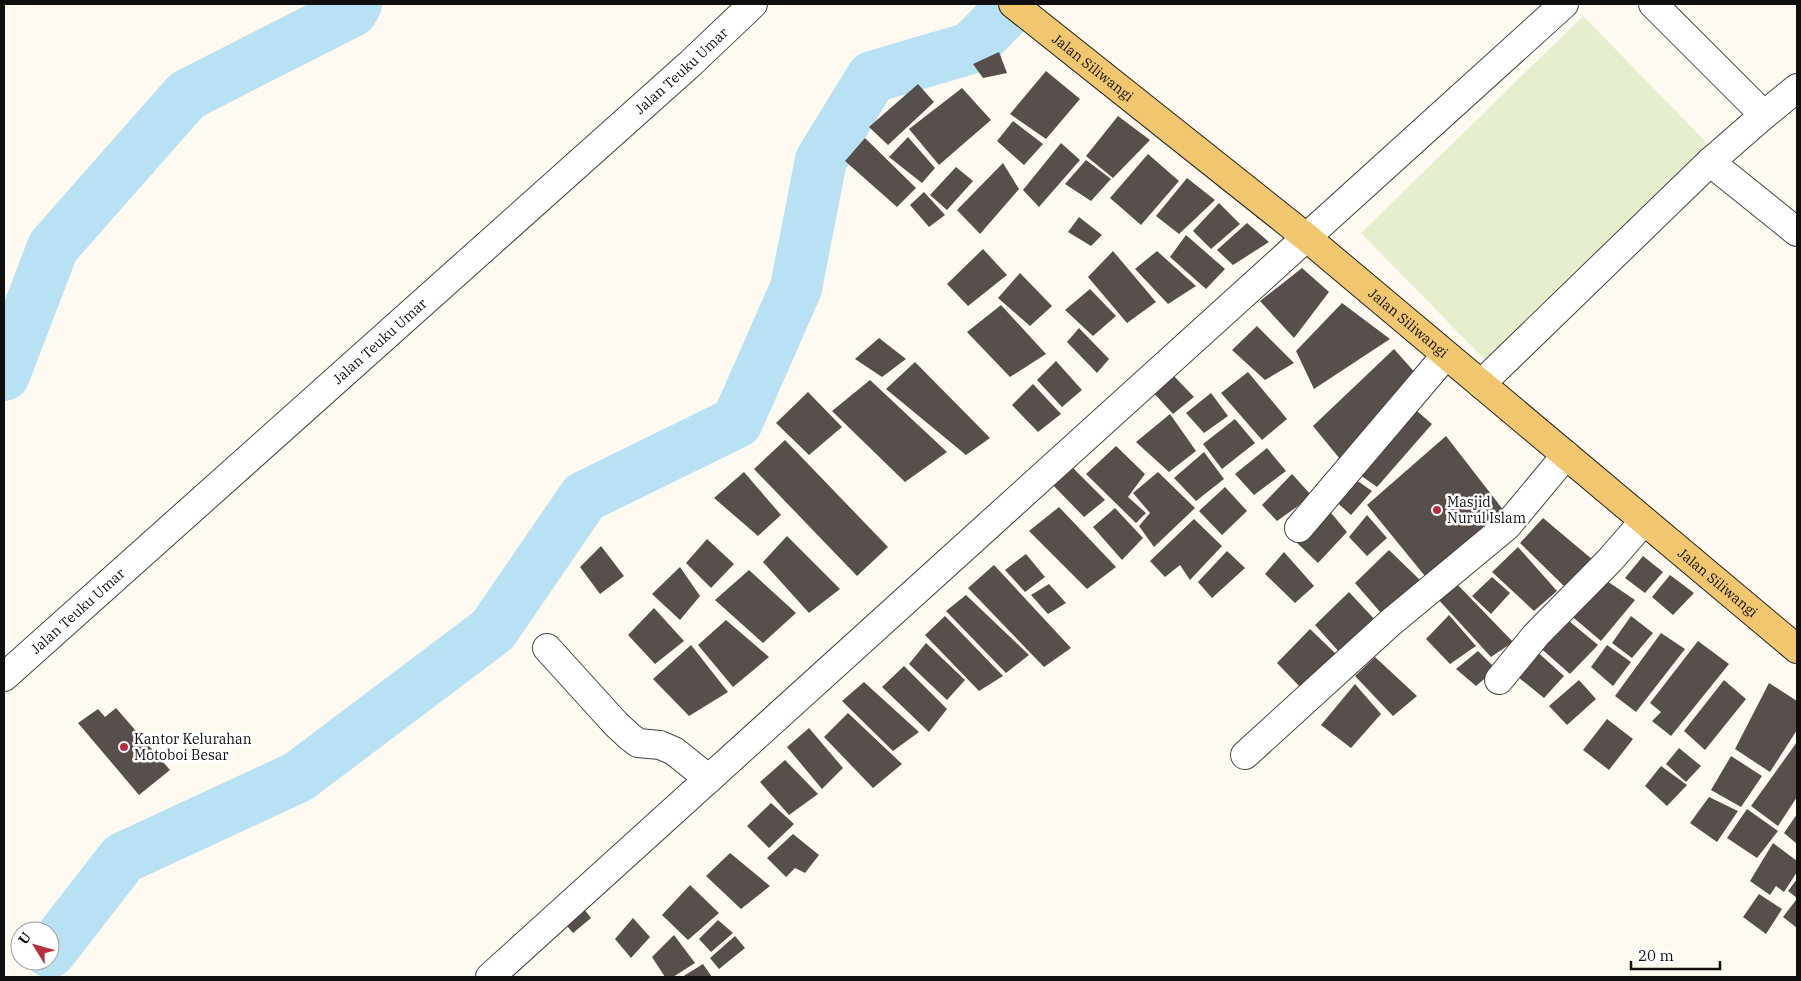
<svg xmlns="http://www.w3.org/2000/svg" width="1801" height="981" viewBox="0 0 1801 981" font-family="'IBM Plex Serif',serif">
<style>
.pitch{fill:#e6efcd}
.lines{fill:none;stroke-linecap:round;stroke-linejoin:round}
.river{stroke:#b8e1f3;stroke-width:52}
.building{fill:#574f4b}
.minor-casing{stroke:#424242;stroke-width:30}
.major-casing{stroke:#202020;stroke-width:30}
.minor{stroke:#fff;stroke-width:28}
.major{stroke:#f0c66f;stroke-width:28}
.poi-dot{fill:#b72e40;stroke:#fff;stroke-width:2}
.labels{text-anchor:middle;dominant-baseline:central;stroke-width:5;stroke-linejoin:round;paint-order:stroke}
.street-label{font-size:14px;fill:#0f0f0f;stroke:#fff}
.poi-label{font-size:14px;fill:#0f0f0f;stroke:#fff;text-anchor:start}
</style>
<rect width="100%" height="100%" fill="#fefaf1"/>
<path class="pitch" d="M1583 16 1709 145 1487 362 1361 233Z"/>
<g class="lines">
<path class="river" d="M4 375 53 247 187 95 352 11 356 4
M50 952 123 858 298 777 493 630 584 497 737 422 796 288 821 160 872 77 971 48 1014 4"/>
</g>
<path class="building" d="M999 52 1007 73 983 78 973 64Z
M1046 71 1080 99 1046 139 1010 114Z
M918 84 934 102 888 145 869 127Z
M962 88 991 120 939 165 909 129Z
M1118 116 1150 140 1113 178 1086 156Z
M1013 121 1043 144 1024 165 997 141Z
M908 137 935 168 922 183 889 157Z
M865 138 916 188 897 207 845 161Z
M1061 143 1080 160 1039 207 1023 190Z
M1148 154 1179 181 1141 225 1110 198Z
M1086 160 1111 179 1091 201 1065 184Z
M1003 163 1019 189 980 234 957 210Z
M956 167 973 181 947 210 930 195Z
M1187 178 1215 200 1179 234 1156 216Z
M924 192 945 215 929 227 910 205Z
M1219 203 1240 224 1211 249 1193 231Z
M1079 217 1102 235 1091 246 1068 232Z
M1247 223 1269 242 1233 265 1217 250Z
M1186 235 1225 269 1206 289 1170 257Z
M983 249 1007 275 968 306 947 284Z
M1113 251 1156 302 1127 323 1088 277Z
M1157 251 1196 286 1168 304 1135 269Z
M1302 268 1329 292 1294 338 1260 301Z
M1020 273 1052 306 1030 326 998 298Z
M1090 289 1116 316 1093 336 1065 310Z
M1342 303 1390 339 1314 389 1296 351Z
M1001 305 1046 354 1010 377 967 332Z
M1257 326 1294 363 1265 380 1232 350Z
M1079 328 1109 359 1097 373 1067 342Z
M879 338 906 359 882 377 855 359Z
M1394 349 1418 376 1344 464 1313 426Z
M1056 361 1082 390 1062 407 1037 380Z
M915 362 990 438 966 455 886 389Z
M1170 372 1194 397 1173 414 1151 390Z
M1248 372 1287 419 1262 440 1221 393Z
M870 380 947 452 905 482 832 411Z
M1033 384 1061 414 1038 432 1012 405Z
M808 392 842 427 809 455 776 423Z
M1211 393 1228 416 1204 433 1186 413Z
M1410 405 1432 424 1377 487 1356 472Z
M1170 414 1196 451 1169 472 1136 442Z
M1235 419 1255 443 1222 469 1203 444Z
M1446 436 1508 516 1429 581 1367 505Z
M785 440 888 547 857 576 754 469Z
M1116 446 1145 474 1128 497 1146 513 1136 523 1086 474Z
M1267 448 1286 471 1254 495 1235 474Z
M1204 452 1224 479 1196 501 1174 478Z
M1070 465 1105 500 1084 517 1050 482Z
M744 472 781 515 758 536 714 498Z
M1158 472 1195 508 1154 547 1139 526 1150 513 1133 493Z
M1292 474 1312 496 1277 521 1262 505Z
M1352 477 1372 491 1351 515 1333 499Z
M1225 487 1247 511 1222 535 1199 511Z
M1059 507 1116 567 1087 589 1029 531Z
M1115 508 1143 538 1122 560 1093 527Z
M1327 508 1347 532 1318 563 1295 541Z
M1367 515 1387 538 1367 556 1349 537Z
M1543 518 1593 560 1565 587 1520 543Z
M1194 519 1222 546 1190 580 1180 565 1165 577 1150 561Z
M787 536 840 589 809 613 763 562Z
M707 539 734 564 711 588 686 563Z
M601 546 624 576 600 594 580 567Z
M1518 547 1557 591 1534 611 1492 572Z
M1389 550 1421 581 1381 613 1355 583Z
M1227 551 1245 568 1212 598 1198 582Z
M1284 552 1314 586 1295 603 1265 574Z
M1026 554 1045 577 1025 592 1005 570Z
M1643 556 1663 572 1645 593 1625 578Z
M994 565 1071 648 1044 667 968 588Z
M680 567 700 596 680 620 652 594Z
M749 570 796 613 763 643 715 600Z
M1670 575 1694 593 1673 615 1652 597Z
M1492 577 1510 593 1491 614 1472 596Z
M1601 577 1635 600 1601 641 1568 613Z
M1455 582 1513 642 1491 657 1437 598Z
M1049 584 1066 603 1048 614 1031 595Z
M1349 592 1377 622 1340 653 1315 625Z
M966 595 1029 655 1006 673 946 611Z
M654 608 684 641 655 664 628 635Z
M1449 615 1476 646 1450 664 1426 639Z
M945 616 1003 676 979 691 925 635Z
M1563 616 1598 645 1570 674 1536 644Z
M1631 616 1653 633 1632 658 1612 643Z
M726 620 769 657 733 687 698 645Z
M1310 629 1338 656 1302 689 1277 663Z
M1661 633 1685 649 1636 712 1615 696Z
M1698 641 1729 664 1671 736 1652 721 1661 712 1650 703Z
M926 643 965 680 947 700 909 664Z
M691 645 728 692 689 716 653 679Z
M1607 645 1631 662 1613 686 1591 667Z
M1533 648 1564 676 1544 698 1513 673Z
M1478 651 1496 669 1476 686 1456 669Z
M1375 657 1417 696 1393 716 1355 676Z
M904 666 947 709 929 732 882 687Z
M1579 680 1596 699 1567 725 1549 706Z
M1724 680 1746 699 1705 750 1684 731Z
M864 682 919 732 893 751 842 701Z
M1769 683 1797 701V730L1770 772 1735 749Z
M1355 684 1381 714 1351 748 1321 725Z
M116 708 170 770 139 795 78 723 98 709 105 717Z
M848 713 902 764 873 788 824 737Z
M1607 719 1633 739 1609 770 1583 750Z
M809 728 843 768 822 789 787 747Z
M1797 742V797L1778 826 1751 806Z
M1679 748 1701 766 1686 782 1666 764Z
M1731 756 1762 776 1741 807 1711 790Z
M785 760 818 794 789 815 760 782Z
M1661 766 1687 785 1667 806 1645 786Z
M1709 797 1738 811 1717 842 1690 823Z
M771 803 794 824 769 848 747 826Z
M1747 809 1778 831 1757 858 1727 838Z
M1797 814V844L1784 833Z
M793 834 819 855 805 873 795 868 786 877 767 858Z
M1773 843 1797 861V872L1784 892 1776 886 1770 895 1750 881Z
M730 853 770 886 741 909 706 876Z
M1797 879V898L1788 891Z
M690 885 719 913 688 940 662 915Z
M1759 894 1782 909 1766 934 1743 917Z
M1796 900 1797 902V928L1783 917Z
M580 904 591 918 573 933 562 920Z
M633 918 650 937 631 958 615 939Z
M718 920 733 933 711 952 699 939Z
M674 935 695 963 673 977H665L652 957Z
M735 936 745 948 719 969 710 958Z
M703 964 712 977H682Z"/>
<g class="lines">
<g class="minor-casing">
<g id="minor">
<path d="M1764 115 1797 88"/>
<path d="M1710 162 1797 232"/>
<path d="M1481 384 1710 162 1764 115 1653 4"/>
<path d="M1299 528 1446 355"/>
<path d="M547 648 616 724 630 737 638 743 660 745 674 751 709 779"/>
<path id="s1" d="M4 677 691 63 753 4"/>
<path d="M1499 680 1536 635 1610 560 1644 521"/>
<path d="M1245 755 1390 623 1507 526 1566 455"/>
<path d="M490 977 1564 4"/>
</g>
</g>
<g class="major-casing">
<g id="major">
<path id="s2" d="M1013 4 1306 237 1797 649"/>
</g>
</g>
<use href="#minor" class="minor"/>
<use href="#major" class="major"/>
</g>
<g class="poi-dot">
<circle cx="1437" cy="510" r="5"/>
<circle cx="124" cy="747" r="5"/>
</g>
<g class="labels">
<g class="street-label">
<text stroke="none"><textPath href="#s2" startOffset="102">Jalan Siliwangi</textPath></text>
<text stroke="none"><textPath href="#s1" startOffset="909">Jalan Teuku Umar</textPath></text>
<text stroke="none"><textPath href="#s2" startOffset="508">Jalan Siliwangi</textPath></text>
<text stroke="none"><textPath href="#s1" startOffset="504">Jalan Teuku Umar</textPath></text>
<text stroke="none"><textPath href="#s2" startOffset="912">Jalan Siliwangi</textPath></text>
<text stroke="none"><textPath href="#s1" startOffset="99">Jalan Teuku Umar</textPath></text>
</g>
<g class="poi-label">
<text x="1447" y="502">Masjid<tspan x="1447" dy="16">Nurul Islam</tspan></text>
<text x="134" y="739">Kantor Kelurahan<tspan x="134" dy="16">Motoboi Besar</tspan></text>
</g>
</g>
<rect width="1801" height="981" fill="none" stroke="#0f0f0f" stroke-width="10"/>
<g transform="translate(35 946) rotate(307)"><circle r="24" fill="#ffffff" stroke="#9f9f9f"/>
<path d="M0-4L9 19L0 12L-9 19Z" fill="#b72e40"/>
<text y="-8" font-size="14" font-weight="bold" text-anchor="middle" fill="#0f0f0f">U</text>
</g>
<path d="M1631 961v8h89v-8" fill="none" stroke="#0f0f0f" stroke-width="2.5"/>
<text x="1638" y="961" font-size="15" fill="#0f0f0f" stroke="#ffffff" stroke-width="4" paint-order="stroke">20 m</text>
</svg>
